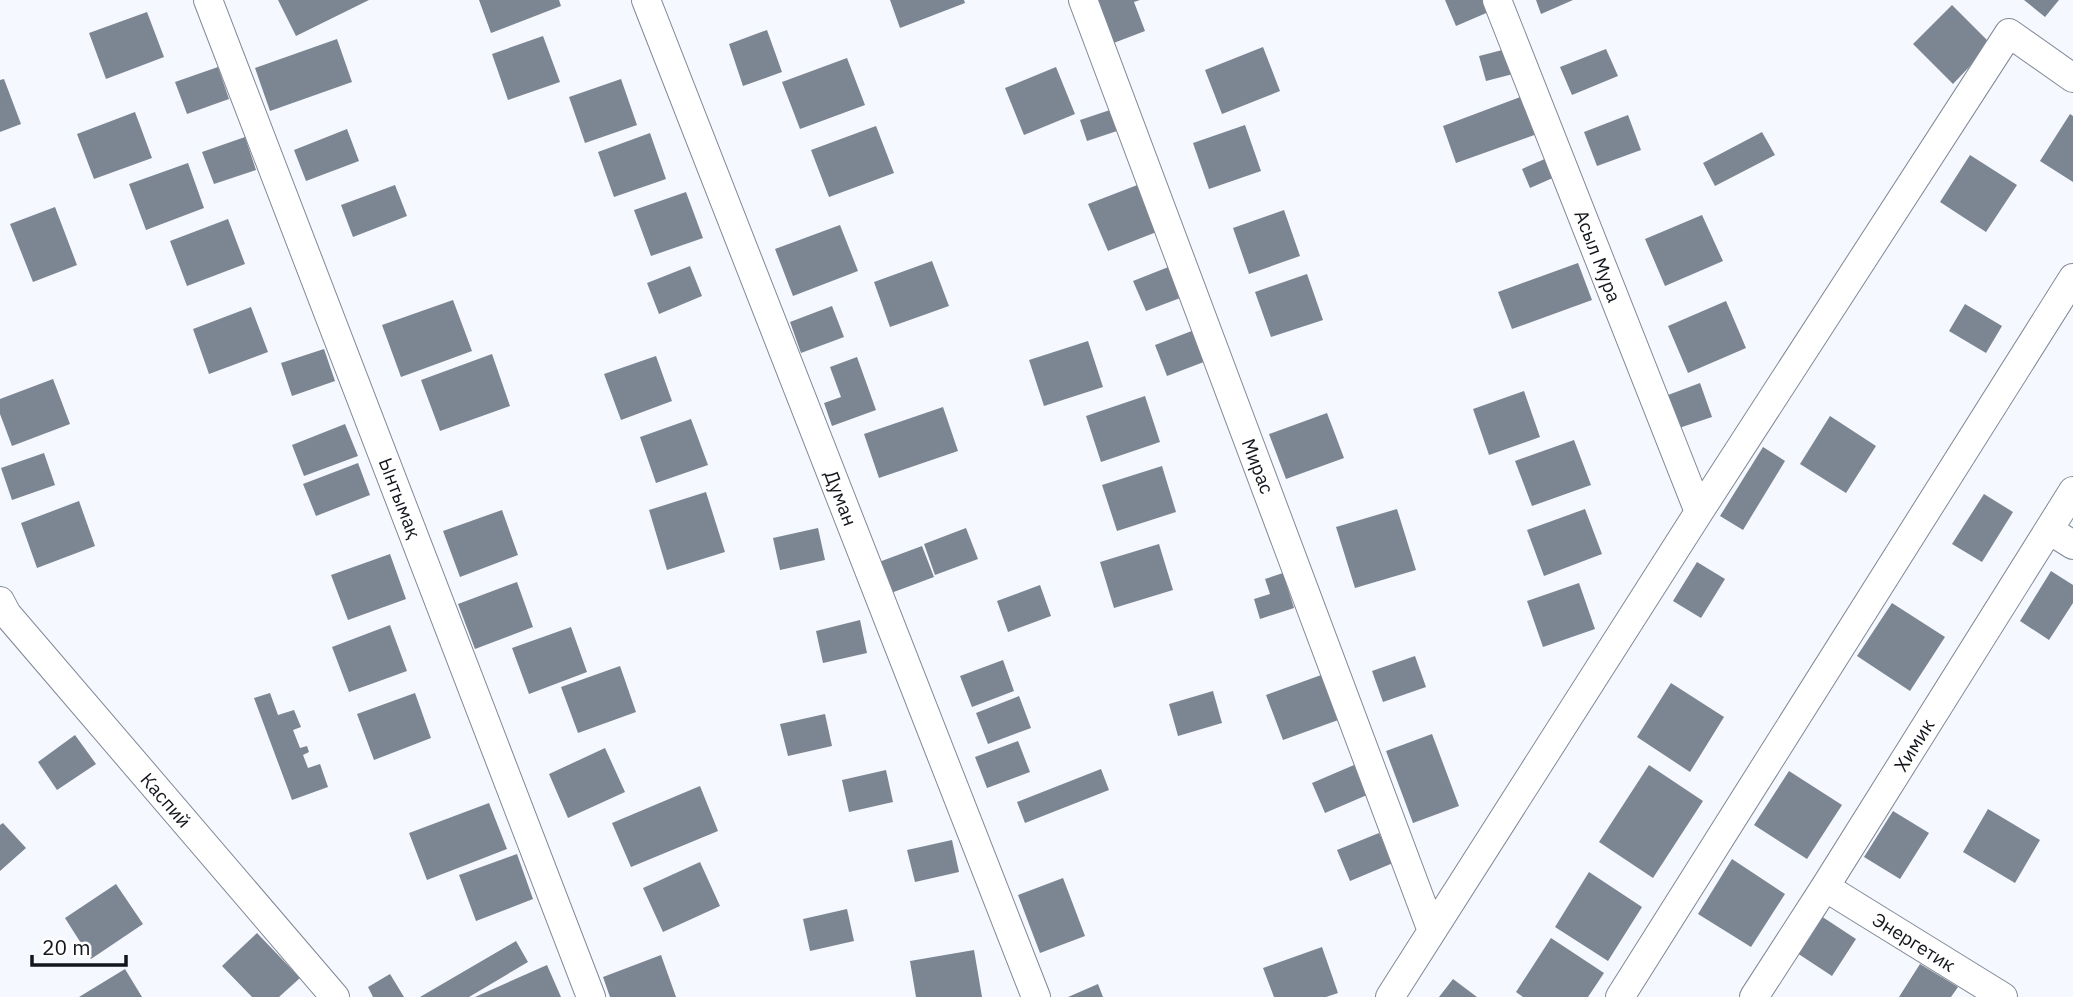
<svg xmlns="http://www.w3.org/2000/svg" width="2073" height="997" viewBox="0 0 2073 997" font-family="'IBM Plex Sans',sans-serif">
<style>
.building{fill:#7c8592}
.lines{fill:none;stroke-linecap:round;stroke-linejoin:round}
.minor-casing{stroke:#818997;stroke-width:30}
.minor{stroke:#fff;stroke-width:28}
.labels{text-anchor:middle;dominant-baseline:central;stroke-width:5;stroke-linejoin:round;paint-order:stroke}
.street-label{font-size:19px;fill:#13161b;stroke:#fff}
</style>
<rect width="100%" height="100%" fill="#f5f8fe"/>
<path class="building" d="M278 0H369L296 36Z
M479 0H559L561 6 491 33Z
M890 0H964L965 3 900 28Z
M1094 0H1140L1134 2 1145 31 1111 44Z
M1445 0H1487L1491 11 1456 26Z
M1536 0H1573L1541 14Z
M2024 0H2059L2045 17Z
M1952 5 1991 44 1953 84 1913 44Z
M147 12 164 57 106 79 89 33Z
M767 30 782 72 743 86 729 44Z
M543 36 560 82 508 100 492 54Z
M337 39 352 82 270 111 255 68Z
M1263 47 1280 91 1222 114 1205 70Z
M1510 48 1517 73 1486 81 1479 56Z
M1606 49 1618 76 1572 95 1560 67Z
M847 58 865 105 800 129 782 82Z
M218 67 229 99 187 114 175 82Z
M1056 67 1075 114 1024 135 1005 88Z
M4 79 21 124 0 132V80Z
M621 79 637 125 585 143 569 97Z
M1523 96 1537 134 1456 163 1443 126Z
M1116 108 1123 129 1087 141 1080 120Z
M135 112 152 158 94 179 77 134Z
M2070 114 2073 116V182L2040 161Z
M1628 115 1641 150 1597 166 1584 132Z
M1245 125 1261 171 1209 189 1193 143Z
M876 126 894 173 829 197 811 150Z
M347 129 359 161 306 181 294 150Z
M1762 132 1775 155 1715 186 1703 163Z
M650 133 666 179 614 197 598 152Z
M245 137 256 170 214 184 202 152Z
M1970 155 2017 185 1986 232 1940 202Z
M1547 158 1555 177 1530 188 1522 169Z
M188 163 204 208 146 230 129 184Z
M1140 184 1159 231 1108 251 1088 204Z
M395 185 407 216 353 237 341 205Z
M686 192 703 238 651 256 634 210Z
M55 207 77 265 33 282 10 224Z
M1284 210 1300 256 1249 274 1233 228Z
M1702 215 1723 261 1665 286 1645 239Z
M228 219 245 264 187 286 170 241Z
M840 225 858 271 793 296 775 249Z
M932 261 949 306 890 327 874 282Z
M1578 263 1592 300 1512 329 1498 292Z
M1176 264 1188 295 1146 311 1133 281Z
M690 266 702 296 659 314 647 283Z
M1307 274 1323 320 1271 337 1255 292Z
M453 300 472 351 401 377 382 325Z
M1726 301 1746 348 1688 373 1668 326Z
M1965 304 2002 326 1986 353 1949 331Z
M832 306 844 337 801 353 790 322Z
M251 307 268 352 209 374 193 329Z
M1197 329 1209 360 1167 376 1155 345Z
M1088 341 1103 387 1044 406 1029 360Z
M324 349 335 381 292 396 281 363Z
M492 354 510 406 440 431 421 380Z
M656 356 672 401 621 420 604 374Z
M857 357 876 410 832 426 824 403 841 397 830 367Z
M53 379 70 424 12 446 0 414V399Z
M1700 383 1712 417 1679 428 1668 395Z
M1524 391 1540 437 1489 455 1473 409Z
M1145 396 1160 442 1101 462 1086 416Z
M943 407 958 451 879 478 864 434Z
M1327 413 1344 458 1286 479 1269 434Z
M1830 416 1876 446 1846 493 1800 464Z
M691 419 708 465 656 483 640 437Z
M345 424 358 456 304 476 292 445Z
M1574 440 1591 485 1532 506 1515 461Z
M1763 447 1785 461 1743 530 1720 516Z
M44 453 55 485 12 500 1 468Z
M358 463 370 495 316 516 303 484Z
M1162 466 1176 512 1117 531 1102 485Z
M706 492 725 552 667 570 649 510Z
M1984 494 2013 512 1982 562 1952 544Z
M79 501 95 546 37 568 21 523Z
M1397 509 1416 570 1355 588 1336 527Z
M1585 509 1602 554 1544 576 1527 530Z
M502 510 518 555 460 577 443 531Z
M818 528 825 560 780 570 773 538Z
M966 528 978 559 935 575 924 544Z
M1159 544 1173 590 1114 608 1100 562Z
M922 546 934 577 891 593 879 562Z
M390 554 406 599 348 620 331 575Z
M1697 562 1725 579 1701 618 1673 601Z
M2051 571 2073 585V603L2049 640 2020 621Z
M1283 573 1294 608 1260 619 1254 599 1270 594 1265 579Z
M517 582 533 627 475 649 458 604Z
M1579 583 1595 629 1543 647 1527 601Z
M1040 585 1051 616 1008 632 997 601Z
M1892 603 1945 637 1910 691 1857 656Z
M860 620 867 653 823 663 816 631Z
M390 625 407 671 349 692 332 647Z
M571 627 587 672 529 694 512 648Z
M1415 656 1426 687 1383 702 1372 671Z
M1003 660 1014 691 972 707 960 676Z
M620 666 636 712 578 733 561 687Z
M1324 674 1341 719 1283 740 1266 695Z
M1671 683 1724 717 1690 772 1637 737Z
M1213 691 1222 723 1178 736 1169 704Z
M270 693 278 715 294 710 301 727 293 730 300 748 307 746 309 752 303 755 308 768 320 764 328 787 292 800 254 698Z
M415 693 431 738 374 760 357 714Z
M1019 696 1031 728 988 744 976 713Z
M825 714 832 746 788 756 780 724Z
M1432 734 1459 806 1413 823 1386 751Z
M75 735 96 764 57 790 38 762Z
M1018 741 1030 772 987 788 975 757Z
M605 748 625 792 568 818 549 774Z
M1354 765 1367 795 1325 813 1312 783Z
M1649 765 1703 801 1653 878 1599 842Z
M1101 769 1109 790 1025 823 1017 802Z
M886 770 893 802 849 812 842 780Z
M1789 771 1842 805 1807 859 1754 825Z
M700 786 718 831 631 867 612 823Z
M489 803 507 849 427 880 409 833Z
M1988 809 2040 840 2015 883 1963 852Z
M1893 811 1929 833 1900 879 1864 857Z
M3 823 26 848 0 871V825Z
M1379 833 1393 863 1350 881 1337 850Z
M952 840 959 872 915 882 907 850Z
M517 854 533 899 476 921 459 875Z
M1732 859 1785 894 1751 947 1698 914Z
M700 862 720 906 663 932 643 888Z
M1589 872 1642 907 1608 961 1555 927Z
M1063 878 1085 936 1040 953 1018 895Z
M116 884 143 924 91 959 65 918Z
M847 909 854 941 810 951 803 919Z
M1821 916 1856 939 1832 976 1797 953Z
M257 933 300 978 279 997H252L222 966Z
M1551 938 1604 973 1588 997H1523L1516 992Z
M516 941 528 962 469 997H420Z
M1322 947 1338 993 1326 997H1274L1263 968Z
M974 950 982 997H916L910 961Z
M661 955 676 997H610L603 977Z
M1920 964 1958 987 1951 997H1899Z
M547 965 561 997H475Z
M125 969 142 997H79Z
M390 974 404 997H373L368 987Z
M1453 979 1477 997H1439Z
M1098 984 1103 997H1068Z"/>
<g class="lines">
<g class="minor-casing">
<path id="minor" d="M208 0 591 997
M646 0 1036 997
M1083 0 1432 931
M1497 0 1699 512
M2049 530 2073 545
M0 601 7 614 335 997
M1825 887 2003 997
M1390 997 1699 512 2009 33 2073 78
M1620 997 2073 278
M1754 997 1825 887 2073 491"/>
</g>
<use href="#minor" class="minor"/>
</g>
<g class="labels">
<g class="street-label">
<text transform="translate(1598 256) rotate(69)">Асыл Мура</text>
<text transform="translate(1258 466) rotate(69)">Мирас</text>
<text transform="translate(400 498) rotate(69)">Ынтымақ</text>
<text transform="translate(841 498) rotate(69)">Думан</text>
<text transform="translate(1914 745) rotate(-58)">Химик</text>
<text transform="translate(166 800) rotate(49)">Каспий</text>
<text transform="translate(1914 942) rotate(32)">Энергетик</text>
</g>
</g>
<path d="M32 955v10h94v-10" fill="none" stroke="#13161b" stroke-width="3.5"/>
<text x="42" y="955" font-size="21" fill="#13161b" stroke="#ffffff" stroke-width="5" paint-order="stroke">20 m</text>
</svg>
